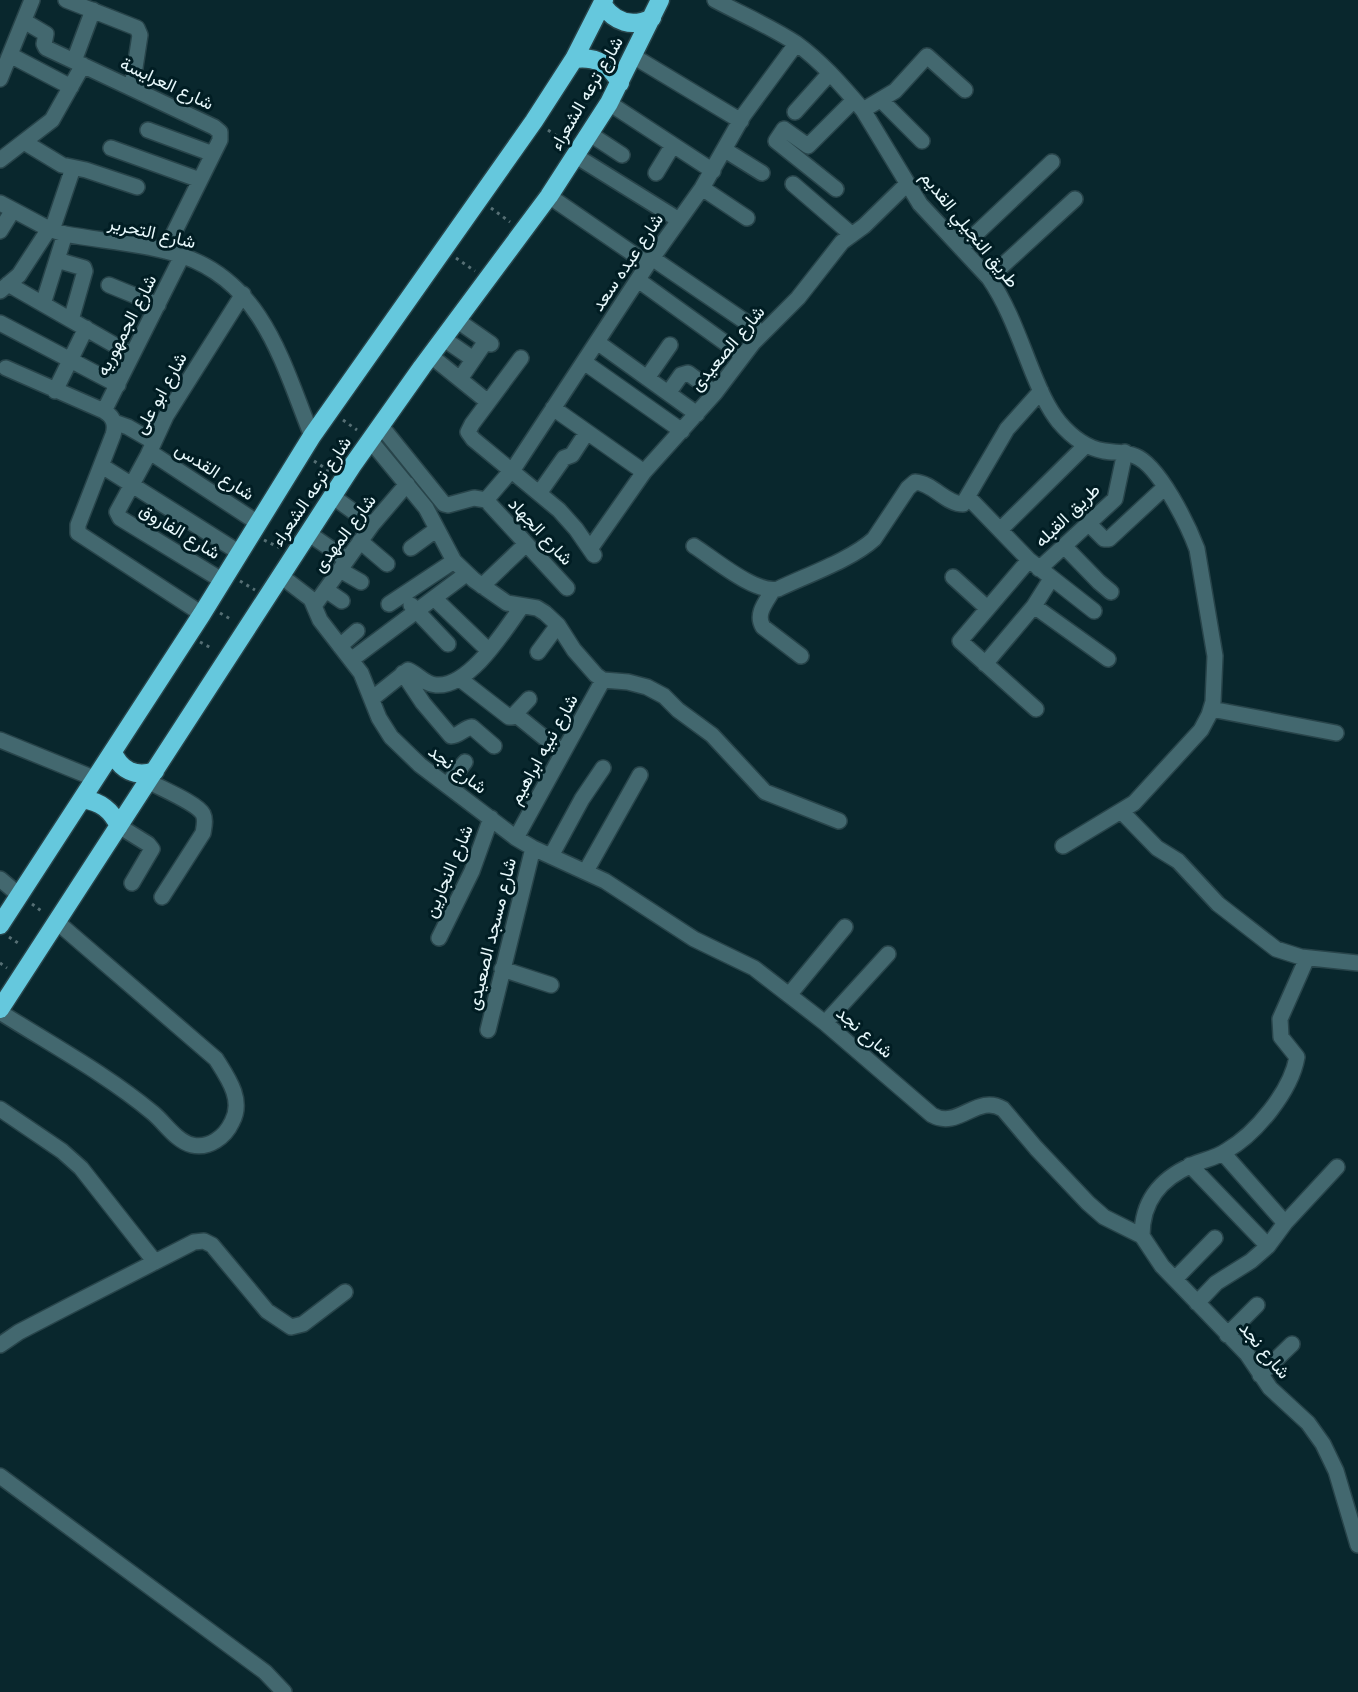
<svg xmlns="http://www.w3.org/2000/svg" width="1358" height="1692" viewBox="0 0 1358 1692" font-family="Mulish,Vazirmatn,sans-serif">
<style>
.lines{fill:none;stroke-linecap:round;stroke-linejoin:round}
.minor-casing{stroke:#28444a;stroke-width:18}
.highway-casing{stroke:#28444a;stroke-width:21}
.path{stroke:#566f74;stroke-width:3;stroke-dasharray:3 4.5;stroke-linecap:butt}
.minor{stroke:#43686f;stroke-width:15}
.highway{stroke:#65c8dd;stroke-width:18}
.labels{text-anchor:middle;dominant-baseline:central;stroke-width:6;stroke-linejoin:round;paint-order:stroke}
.street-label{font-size:18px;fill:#e7f8fb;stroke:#011d23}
</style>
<rect width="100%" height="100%" fill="#09272d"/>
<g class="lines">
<g class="minor-casing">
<path id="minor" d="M66 0 137 28 140 35 132 87
M715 0C741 14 772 27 797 44 822 62 843 87 863 110L920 204 989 278C1009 307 1020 341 1033 373 1040 390 1047 407 1059 422 1070 435 1086 448 1104 451 1115 453 1125 451 1135 456 1159 465 1188 525 1197 549L1215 656 1213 702 1209 715 1201 730 1134 803 1063 846
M24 21 46 34 44 44 46 48 214 127 220 132V140L165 251
M10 55 71 87
M633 56 741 121
M74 61 93 10
M0 79 32 0
M882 101 922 141
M609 103 713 171
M863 110 895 91 927 56 965 90
M795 112 829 74
M148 130 213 154
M590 134 622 155
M24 142 62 165 86 170 137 187
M111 148 200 180
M725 150 762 173
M576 156 679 220
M0 160 52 120 83 65
M656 173 673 145
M793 184 851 234
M702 188 747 218
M836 189 776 141 784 129 808 146 854 100
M549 196 648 264
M0 203 49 229 65 234C103 241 147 244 183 256 264 284 283 365 312 436
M52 230 73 168
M0 231 13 210
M961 248 1052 162
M652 258 762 333
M57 260 84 268 85 271 71 320
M989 278 1075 199
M638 280 742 355
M8 284 132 355
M109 285 158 305
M0 291 19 275 49 229
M43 304 65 234
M458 321 491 344
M0 323 118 385
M444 339 473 359
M597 342 697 414
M431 356 488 402
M521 358 472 424 468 432 473 439 559 510 576 529 594 555
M584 362 682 431
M6 368 104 411C114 417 116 425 113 435L78 525V533L202 614
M647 378 670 345
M460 379 486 341
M55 391 86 328
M669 392 681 375 688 373 715 393
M553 408 644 472
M104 411 182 256
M114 422 128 427 154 442
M381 426 444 504 448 505 474 498 486 500 567 588
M370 440 426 508 454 561 474 580 507 603 537 608 545 613 558 625 574 650 596 675 603 680 628 682 647 687 664 696 678 710 712 735 765 792 839 821
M150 452 258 523
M102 466 240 553
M540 492 564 458 572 455 587 432
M332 496 372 525
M968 497 1029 560 1094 611
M486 500 516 465 648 264 702 188 743 116 796 44
M1089 524 1104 539H1109L1165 487
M1000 530 1086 445
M308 533 347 560
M360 541 387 564
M694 546C713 558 755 594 778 589 807 575 851 560 874 539L908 488 915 482C933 483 946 504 963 504L1007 429 1041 391
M1064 546 1099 582 1111 592
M411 548 437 529
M590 549 644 472 715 393 753 343 798 298 842 242 864 226 907 184
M1029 560 960 641 1036 709
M1039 569 1115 499 1125 452
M340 570 361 582
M281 576 311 599 320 620 361 673 379 718 391 737 420 765 516 838 533 848 605 881 694 939 754 968 825 1023 932 1115C959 1130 977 1093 1003 1109L1036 1148 1088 1203 1104 1217 1142 1236 1162 1266 1247 1354 1270 1388 1308 1423 1323 1444 1336 1471 1358 1545
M953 577 987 608
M223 581 120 518 117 512 148 455 166 416 243 294
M482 586 526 544
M326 590 342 601
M773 590C766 602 755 614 763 627L801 656
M434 598 489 651
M389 604 454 561
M411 605 448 644
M314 606 372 525 407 484
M1034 606 1108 659
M340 646 357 631
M538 652 558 625
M351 660 466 574
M985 664 1034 606 1051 579
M403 673 423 703 451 736C459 736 464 728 472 727L494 746
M460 679 509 717H512L529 699
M373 698 408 670C418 674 424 684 436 685 469 688 505 630 522 606
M1211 709 1336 733
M515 714 562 752
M0 740 96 779
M148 781C160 788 197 803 203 814 206 820 204 827 203 833L162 897
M447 785 465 762
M1122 812 1157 848 1178 861 1218 904 1276 949 1301 957 1358 963
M119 826 148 844 152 849 132 883
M516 838 603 680
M551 856 582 799 603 768
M586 871 640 775
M0 879 19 895
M439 938 472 871 491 818
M502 969 551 985
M789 995 845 927
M0 1012C52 1045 106 1074 153 1113 165 1123 176 1141 192 1145 209 1149 225 1137 232 1122 244 1100 228 1078 216 1059L57 922
M825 1023 888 954
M488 1030 533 848
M0 1109 62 1151 81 1168 155 1262
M1223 1153 1285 1223
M1190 1165 1268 1246
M1142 1236C1142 1201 1160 1179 1192 1165 1203 1160 1216 1158 1226 1151 1256 1134 1291 1091 1297 1057L1281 1037 1280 1019 1307 958
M1175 1279 1215 1238
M1197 1303 1216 1283 1251 1261 1268 1246 1285 1223 1337 1167
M1227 1335 1257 1305
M0 1345 19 1332 71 1305 194 1242 204 1241 212 1245 267 1311 291 1327 303 1324 345 1292
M1260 1375 1292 1344
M0 1476 265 1672 284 1692"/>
</g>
<g class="highway-casing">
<path id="highway" d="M602 4C615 23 632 28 652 18
M574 59C595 56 610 64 620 83
M113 752C120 770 136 778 155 771
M83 799C101 802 111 810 119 826
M0 925 202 614 312 436 534 121 574 59 604 0
M0 1009 352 466 422 367 549 196 609 103 660 0"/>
</g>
<path class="path" d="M548 130 565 142
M491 208 510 222
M456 258 475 271
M343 420 357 430
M314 461 331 472
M264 540 280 548
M240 581 255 590
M220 613 232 620
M200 642 213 649
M32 904 44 913
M9 937 21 945
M0 963 7 968"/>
<use href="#minor" class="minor"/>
<use href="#highway" class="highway"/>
</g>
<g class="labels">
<g class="street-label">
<text transform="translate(167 83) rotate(25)">شارع العرايسة</text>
<text transform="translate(586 93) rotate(-60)">شارع ترعه الشعراء</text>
<text transform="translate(970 229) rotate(51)">طريق النجيلي القديم</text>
<text transform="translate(152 232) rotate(13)">شارع التحرير</text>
<text transform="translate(627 262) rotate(-56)">شارع عبده سعد</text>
<text transform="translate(126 325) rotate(-63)">شارع الجمهوريه</text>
<text transform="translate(727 348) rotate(-50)">شارع الصعيدى</text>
<text transform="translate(160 393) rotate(-61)">شارع ابو على</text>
<text transform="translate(215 471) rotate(33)">شارع القدس</text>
<text transform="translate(311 491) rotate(-56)">شارع ترعه الشعراء</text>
<text transform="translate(1067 515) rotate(-44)">طريق القبله</text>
<text transform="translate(180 531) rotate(31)">شارع الفاروق</text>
<text transform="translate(541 531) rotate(47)">شارع الجهاد</text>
<text transform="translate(344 533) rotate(-53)">شارع المهدى</text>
<text transform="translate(543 749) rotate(-61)">شارع نبيه ابراهيم</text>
<text transform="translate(458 769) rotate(37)">شارع نجد</text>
<text transform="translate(448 871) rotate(-67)">شارع النجارين</text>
<text transform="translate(491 934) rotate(-76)">شارع مسجد الصعيدى</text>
<text transform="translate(865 1032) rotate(41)">شارع نجد</text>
<text transform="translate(1265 1350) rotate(50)">شارع نجد</text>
</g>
</g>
</svg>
